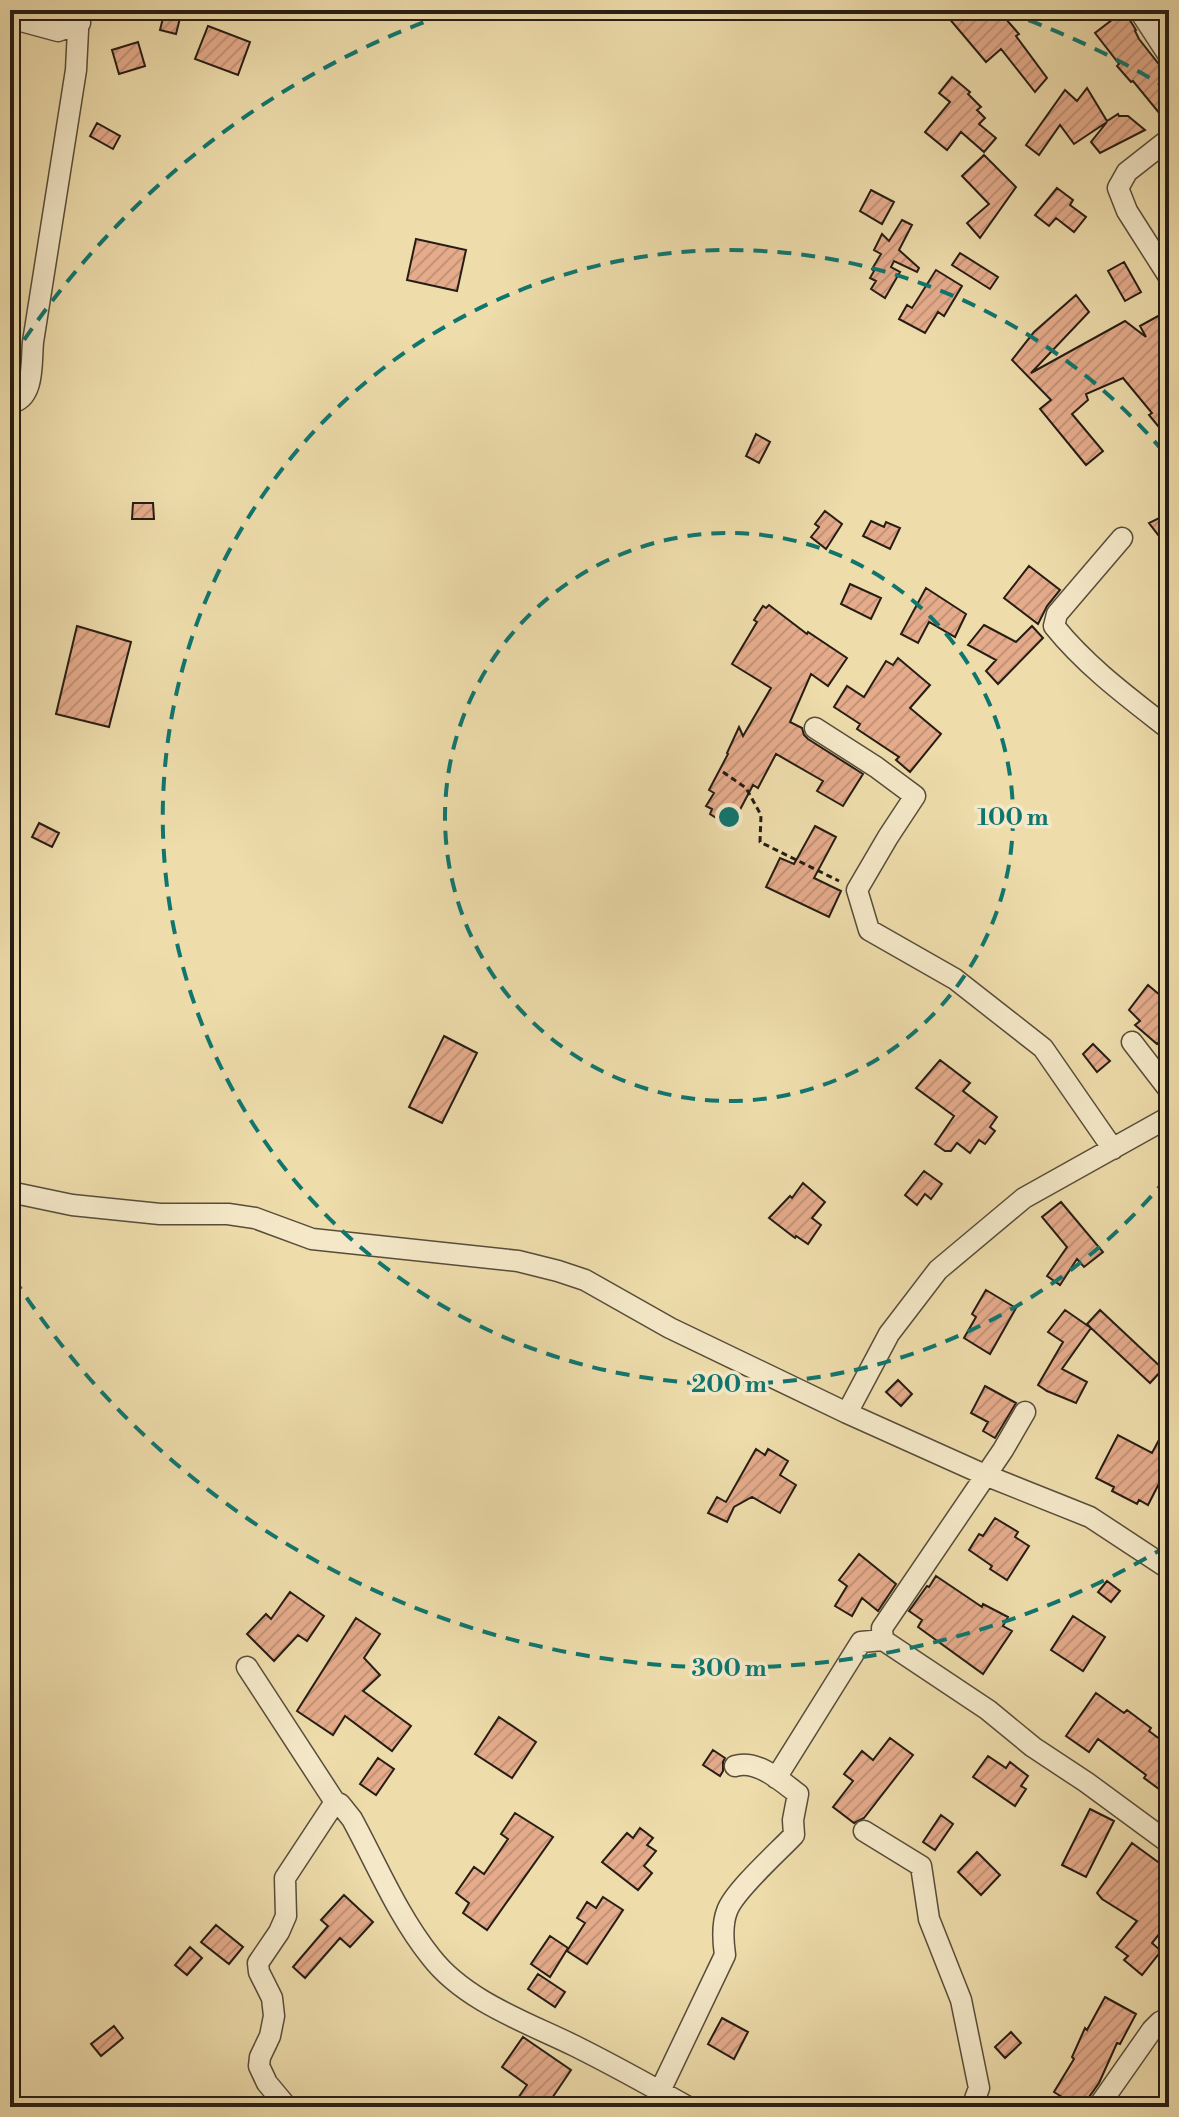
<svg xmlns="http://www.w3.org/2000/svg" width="1179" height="2117" viewBox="0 0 1179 2117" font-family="'Libre Bodoni',serif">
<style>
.building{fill:url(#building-hatch);stroke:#261d14;stroke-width:2}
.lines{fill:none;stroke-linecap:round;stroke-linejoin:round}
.street-casing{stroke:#584d3a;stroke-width:23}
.path{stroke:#261d14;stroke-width:3;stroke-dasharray:6 4;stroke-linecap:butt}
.street{stroke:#f4e8c8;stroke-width:20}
.ring{fill:none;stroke:#0f766e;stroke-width:4;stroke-dasharray:14 10}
.centre{fill:#0f766e;stroke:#f4e8c8;stroke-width:4}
.ring-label{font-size:24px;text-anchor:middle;font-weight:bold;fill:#0f766e;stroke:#f4e8c8;stroke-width:7;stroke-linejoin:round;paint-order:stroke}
</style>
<defs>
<pattern id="building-hatch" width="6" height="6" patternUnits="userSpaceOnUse" patternTransform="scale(2)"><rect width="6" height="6" fill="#e5ab8b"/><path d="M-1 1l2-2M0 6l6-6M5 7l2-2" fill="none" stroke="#c49377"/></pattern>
</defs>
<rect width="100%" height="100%" fill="#eedcab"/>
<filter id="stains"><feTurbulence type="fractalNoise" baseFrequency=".0025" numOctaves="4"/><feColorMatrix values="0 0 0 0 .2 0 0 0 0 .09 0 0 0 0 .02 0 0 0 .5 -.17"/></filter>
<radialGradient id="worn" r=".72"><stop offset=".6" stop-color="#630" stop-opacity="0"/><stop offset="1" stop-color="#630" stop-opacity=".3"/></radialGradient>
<path class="building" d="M165 10H182L176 34 160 30Z
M942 10H998L1019 34 1016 36 1047 78 1035 92 1001 49 986 62Z
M1121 13 1123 16 1126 14 1136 30 1135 31 1139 39 1169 77V125L1133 81 1131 82 1117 66 1119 64 1095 33Z
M208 26 250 42 238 75 195 59Z
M138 42 145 66 119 74 112 50Z
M952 77 970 92 968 94 981 107 977 110 985 118 979 124 996 138 984 152 961 132 947 150 925 132 950 102 939 93Z
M1087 88 1107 121 1118 114 1119 116H1128L1145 130 1100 153 1091 142 1107 122 1074 144 1060 125 1039 155 1026 145 1065 90 1077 101Z
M97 123 120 136 113 149 90 136Z
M984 155 1016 187 980 238 967 223 989 204 962 176Z
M1057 188 1073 200 1070 205 1086 217 1074 232 1056 218 1049 226 1035 215Z
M871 190 894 202 882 224 860 211Z
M902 220 912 225 899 250 919 268 917 272 894 261 891 267 900 272 885 298 871 289 876 281 870 278 874 271 872 269 881 254 874 250 882 234 889 241Z
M416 239 466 250 457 291 407 280Z
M960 253 998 277 990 289 952 265Z
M1124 262 1141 292 1125 301 1108 271Z
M936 270 962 286 944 316 938 312 925 333 899 319 907 305 912 308Z
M1076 295 1089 312 1031 373 1125 321 1146 337 1140 326 1169 310V433L1162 424 1158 426 1149 415 1152 413 1123 378 1086 394 1088 400 1072 414 1103 451 1086 465 1040 409 1051 400 1012 360 1034 332Z
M756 434 770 442 759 463 746 456Z
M133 503H153L154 519H132Z
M825 511 842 524 826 549 811 537 819 527 815 524Z
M1169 513V549L1149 523Z
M871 521 884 527 886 522 900 528 890 549 863 536Z
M1029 566 1060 590 1047 606 1038 624 1004 598Z
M850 584 881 598 871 619 841 604Z
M926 588 966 614 955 637 929 622 918 643 901 634Z
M769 605 807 634 808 632 847 658 828 686 811 674 790 722 802 728 804 735 808 739 863 774 843 806 817 791 823 781 776 754 758 788 753 785 733 823 725 818 723 822 710 814 712 809 706 806 714 793 709 790 728 754 727 753 739 727 743 736 771 688 732 664 757 622 754 620 763 606 766 608Z
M984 625 1016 642 1032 626 1043 638 998 684 986 671 996 660 968 645Z
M77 626 131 642 109 727 56 714Z
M898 658 930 685 910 708 941 734 910 772 896 760 899 757 857 729 860 724 834 707 847 686 864 697 886 661 893 665Z
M39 823 59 833 52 847 32 837Z
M815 826 836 837 814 878 841 891 829 917 766 887 780 858 794 864Z
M1148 985 1167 1001 1164 1004 1169 1008V1031L1157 1044 1135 1025 1140 1021 1129 1010Z
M444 1036 477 1053 442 1123 409 1107Z
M1093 1044 1110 1061 1097 1072 1083 1054Z
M940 1060 970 1083 963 1091 997 1117 990 1127 995 1131 985 1144 979 1140 970 1153 957 1143 951 1151H945L935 1144 954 1116 916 1088Z
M924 1171 942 1184 931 1199 925 1194 917 1205 905 1195Z
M803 1183 825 1202 812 1218 821 1225 808 1244 796 1236 795 1238 769 1218 790 1196 792 1198Z
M1061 1202 1103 1252 1084 1267 1077 1259 1060 1285 1047 1276 1067 1247 1042 1217Z
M986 1290 1016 1308 990 1354 964 1338 976 1317 972 1314Z
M1065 1310 1091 1328 1087 1324 1100 1310 1163 1369 1150 1383 1091 1328 1062 1369 1087 1382 1076 1403 1047 1391 1038 1385 1063 1342 1048 1332Z
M898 1380 912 1394 901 1406 886 1392Z
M985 1386 1016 1403 995 1438 983 1431 988 1422 971 1413Z
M1169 1421V1464L1148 1505 1139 1500 1137 1504 1112 1491 1114 1487 1096 1478 1118 1435 1152 1453Z
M756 1449 765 1455 768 1449 788 1461 780 1475 796 1485 780 1513 752 1497 734 1507 727 1522 708 1513 717 1497 726 1502Z
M995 1518 1018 1532 1015 1537 1029 1546 1007 1580 990 1569 992 1566 969 1550 979 1534 983 1536Z
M859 1554 896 1584 878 1611 862 1598 852 1616 835 1606 847 1586 839 1580Z
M936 1576 982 1607 983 1604 1008 1617 1003 1626 1012 1631 983 1674 918 1627 922 1620 909 1611 927 1586 929 1587Z
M1107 1581 1120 1591 1111 1602 1098 1592Z
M290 1592 324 1616 307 1641 298 1635 274 1661 247 1634 266 1614 271 1619Z
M1073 1616 1105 1637 1083 1671 1051 1650Z
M356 1618 380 1634 364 1658 380 1675 363 1691 411 1726 392 1751 345 1716 333 1735 297 1711Z
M1096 1693 1124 1713 1127 1710 1151 1728 1149 1731 1169 1746V1790L1162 1785 1159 1789 1144 1778 1146 1775 1098 1739 1089 1752 1066 1736Z
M499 1717 536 1742 512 1778 475 1754Z
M890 1738 913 1755 864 1818 854 1823 833 1807 853 1781 844 1774 862 1751 873 1760Z
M713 1750 725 1758 723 1762V1771L720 1776 703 1765Z
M988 1756 1006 1768 1010 1762 1028 1776 1021 1786 1026 1789 1015 1806 973 1777Z
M378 1758 394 1769 376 1795 360 1784Z
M1090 1809 1114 1821 1086 1877 1062 1865Z
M515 1813 553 1837 487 1930 463 1913 469 1903 456 1893 474 1867 484 1874 508 1839 501 1834Z
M941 1815 953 1824 935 1850 923 1842Z
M640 1828 653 1838 647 1845 656 1851 644 1866 652 1873 638 1890 602 1862 627 1833 633 1838Z
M1132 1843 1169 1870V1922L1152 1943 1161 1951 1142 1975 1124 1960 1128 1956 1116 1947 1137 1921 1102 1899 1097 1893Z
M977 1852 1000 1875 981 1895 958 1872Z
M344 1895 373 1922 350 1947 340 1938 305 1978 293 1967 328 1926 321 1920Z
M603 1897 623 1910 587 1964 567 1951 585 1923 577 1918 587 1902 596 1908Z
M216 1925 243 1947 229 1964 201 1942Z
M550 1936 568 1948 550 1977 531 1964Z
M190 1947 202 1958 187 1975 175 1965Z
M538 1974 565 1992 555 2007 528 1989Z
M1105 1997 1136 2014 1120 2044 1117 2043 1099 2083 1087 2100 1085 2107H1078L1054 2092 1074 2059 1072 2057 1085 2028 1087 2030Z
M722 2018 748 2032 734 2059 708 2044Z
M114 2026 123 2038 101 2056 91 2044Z
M1011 2032 1021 2043 1005 2058 995 2047Z
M523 2037 571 2070 546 2107H525L516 2101 527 2085 502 2067Z"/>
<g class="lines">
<g class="street-casing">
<path id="street" d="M1139 10 1169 56
M10 18 58 31 80 23
M1169 139 1127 172 1118 188 1127 211 1169 277
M10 403C35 399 31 363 33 342L76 70 79 10
M1122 538 1057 614 1054 626C1086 666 1128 697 1169 729
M815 728 876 767 915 796 888 837 857 890 869 930 955 979 1043 1048 1113 1149
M1132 1042 1169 1090
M10 1192 72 1205 160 1214H228L255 1218 312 1239 518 1261 558 1271 585 1280 670 1328 847 1413 985 1475 1090 1517 1169 1569
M1025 1412 1003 1450 882 1628 883 1640 988 1710 1033 1747 1086 1782 1169 1843
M847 1413 889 1334 938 1270 1024 1198 1169 1117
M247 1667 335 1802
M776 1778 861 1642 883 1640
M864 1831 921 1866 929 1919 961 2000 979 2088 972 2107
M660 2091 725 1955C723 1941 722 1924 727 1911 734 1891 778 1852 794 1835L793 1820 798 1794C781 1781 757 1759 735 1766
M287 2107 267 2083 259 2066 260 2057 270 2036 274 2016 272 1998 259 1972 258 1963 279 1932 286 1916 285 1878 335 1802 340 1804 352 1819C377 1865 398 1916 431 1957 465 2001 526 2022 575 2046 613 2065 651 2086 688 2107
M1098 2107 1152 2030 1160 2022 1169 2018"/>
</g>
<path class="path" d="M723 772 746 788 761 815 760 842 839 881"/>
<use href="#street" class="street"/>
</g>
<g class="ring">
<circle cx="729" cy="817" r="284"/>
<path d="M1167 1178A567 567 0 1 1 1167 456"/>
<path d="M1167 1546A851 851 0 0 1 11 1274M11 360A851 851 0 0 1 452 12M1006 12A851 851 0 0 1 1167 88"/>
</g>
<circle cx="729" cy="817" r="12" class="centre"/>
<g class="ring-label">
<text x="1013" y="825">100 m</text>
<text x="729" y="1392">200 m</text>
<text x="729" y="1676">300 m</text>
</g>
<rect width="1179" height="2117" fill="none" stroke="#eedcab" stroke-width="40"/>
<rect x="12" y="12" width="1155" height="2093" fill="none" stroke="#261d14" stroke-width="4"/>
<rect x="20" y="20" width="1139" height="2077" fill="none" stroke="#261d14" stroke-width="2"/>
<rect width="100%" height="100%" filter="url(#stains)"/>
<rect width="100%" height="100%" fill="url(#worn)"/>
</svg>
